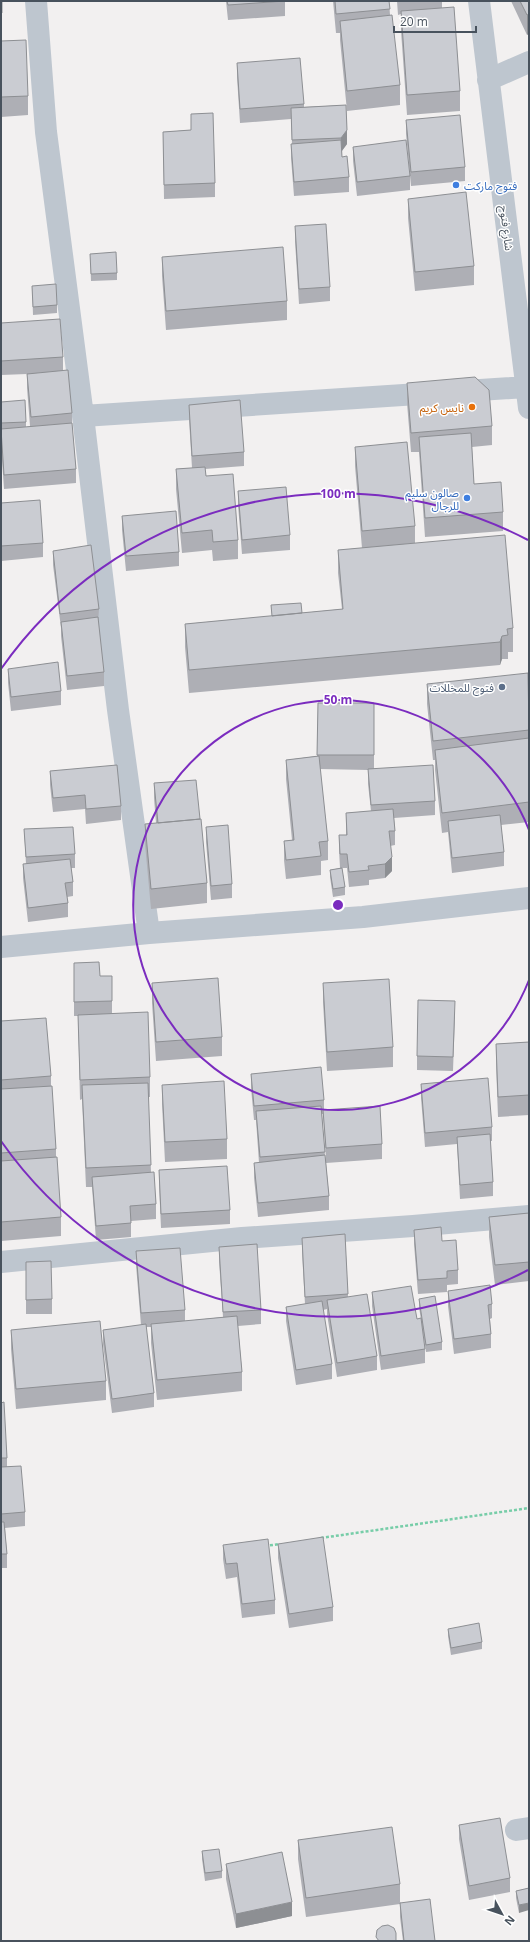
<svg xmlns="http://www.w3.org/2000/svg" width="530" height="1942" viewBox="0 0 530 1942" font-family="'Open Sans','Noto Sans Arabic',sans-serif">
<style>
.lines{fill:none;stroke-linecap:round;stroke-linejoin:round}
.path{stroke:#77cda8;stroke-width:2.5;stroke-dasharray:3 2;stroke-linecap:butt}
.minor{stroke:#bec6cf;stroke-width:22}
.wall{fill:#aeafb5;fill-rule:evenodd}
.shaded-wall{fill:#8d8f93}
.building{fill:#caccd2;stroke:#8d8f93}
.ring{fill:none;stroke:#7b2cbf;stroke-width:2}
.shop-dot{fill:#3f7fe0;stroke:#fff;stroke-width:1.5}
.food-dot{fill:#e8710a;stroke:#fff;stroke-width:1.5}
.service-dot{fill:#5c6f8a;stroke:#fff;stroke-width:1.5}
.labels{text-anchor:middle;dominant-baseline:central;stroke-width:3;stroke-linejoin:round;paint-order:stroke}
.shop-label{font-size:11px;fill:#366cbe;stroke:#fff;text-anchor:start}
.street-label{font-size:11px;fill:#48525d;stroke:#fff}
.food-label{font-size:11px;fill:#c56008;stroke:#fff;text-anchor:end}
.service-label{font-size:11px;fill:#4e5e75;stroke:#fff;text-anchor:end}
.centre{fill:#7b2cbf;stroke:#fff;stroke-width:2}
.ring-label{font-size:12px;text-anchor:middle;font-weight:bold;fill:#7b2cbf;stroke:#fff;stroke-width:3;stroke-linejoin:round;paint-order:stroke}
</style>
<rect width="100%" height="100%" fill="#f2f0f0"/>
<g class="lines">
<path class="path" d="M321 1538 529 1508
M265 1546 280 1544"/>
<path class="minor" d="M36 1 46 132 83 416 118 710 149 933
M479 1 529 408
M488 80 529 62
M83 416 526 387
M1 947 149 933 363 917 529 898
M1 1262 242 1238 413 1226 529 1216
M516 1830 529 1828"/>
</g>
<path class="wall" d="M1 1 2 13V27H1Z
M226 1H285V16L228 20Z
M333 1H389L390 15 400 85V105L347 111 340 40V33H336Z
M397 1H442V8L460 91V111L407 115 401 31V14L398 15Z
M511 1H529L527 35Z
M1 41 28 96V115L1 117Z
M237 63 304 104V107L346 105 347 144 342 151V157L349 177V192L294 196 291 158V144H292L291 119 240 123 237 77Z
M406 120 465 167V181L411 186 406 134Z
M191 130 215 183V197L164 199 163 132Z
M353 147 410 176V190L357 196 353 161Z
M408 199 474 266V285L415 291 408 218Z
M295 226 330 287V301L299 304 295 241Z
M90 254 117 273V280L91 281Z
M162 257 287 301V320L166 330 162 276Z
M32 286 57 305V313L33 315Z
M1 323 63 357V370L72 413V424L76 469V483L4 489 1 446V402L26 422V427L30 426 27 388V374L1 375Z
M407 383 492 426V445L472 447 474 484 503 512V531L425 537 419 452H411L407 403Z
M189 405 244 452V466L205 469 206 476 238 540V559L213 561 212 550 182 553 176 489V469L192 468 189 419Z
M355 447 415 526V543L513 628V652H508V659H502L500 665 189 693 185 647V624L272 616 271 605 302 613 342 609 338 573V550L362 548 355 466Z
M238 491 290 535V550L242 554 238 505Z
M1 503 43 543V557L1 561Z
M122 516 179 552V566L126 571 122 530Z
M53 551 99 609 98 623 104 672V686L67 690 61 636V628L53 565Z
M8 669 61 691V705L11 711 8 683Z
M529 677V822L501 825 504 852V866L452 873 448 832 442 833 435 770V760H433L427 704V684Z
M318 703H374V769L435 801V815L394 818 395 831V845L390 846 392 871 385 878 369 880V885L349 887 347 868H342L345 887V895L333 897 330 877V870L340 868 339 850V835H346V813L371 811 368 784V770L320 769 328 841V860L321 861V875L286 879 284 860V841L292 840 286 779V760L317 756Z
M50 771 121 806V820L86 824 85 809 53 812 50 785Z
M154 783 200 819 207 883V903L151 909 145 844V824L156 823 154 798Z
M206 827 232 884V898L211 900 206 842Z
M24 829 75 854V868H71L73 882V896L67 897 68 903V917L28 922 23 878V864H26Z
M74 963 100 976H112V1013L150 1077V1097H148L151 1172 156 1204V1219L131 1221V1237L96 1240 92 1187H86L82 1099 80 1100 78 1016H74Z
M152 983 222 1037V1056L156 1061 152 1003Z
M323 983 393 1047V1067L327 1071 323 1002Z
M455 1015 453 1071 417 1070V1056Z
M1 1021 51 1076V1086L56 1149V1157L61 1217V1236L1 1241Z
M529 1042V1115L498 1117 496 1064V1044Z
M251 1074 324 1100V1110L382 1144V1159L326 1163 329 1196V1210L258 1217 254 1178V1163H259L256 1120H254L251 1088ZM322 1114H323L326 1159 325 1156Z
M421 1084 492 1127V1141H490L493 1182V1196L460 1199 457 1144 425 1147 421 1098Z
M162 1085 227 1139V1159L165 1162 162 1104Z
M159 1170 230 1210V1224L161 1228 159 1184Z
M529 1213V1281L495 1285 489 1237V1217Z
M414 1230 442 1241 458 1270V1284L447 1285V1292L418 1294 414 1244Z
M345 1234 348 1297 377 1356V1370L337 1377 327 1314V1309L323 1310 332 1364V1379L296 1385 286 1321V1307L305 1304 302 1252V1238Z
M219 1247 261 1310V1324L238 1326 242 1372V1391L157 1400 151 1343V1327H146L154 1393V1407L112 1413 103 1344V1330L141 1325 136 1265V1251L185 1310V1321L223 1317 219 1261Z
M26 1262 52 1299V1314H26Z
M448 1291 492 1304V1318L490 1319 491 1334V1348L454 1354 448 1306Z
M372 1292 417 1319 425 1349V1363L381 1370 372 1306Z
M419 1299 442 1342V1350L426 1352 419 1307Z
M11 1330 106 1381V1400L16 1409 11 1349Z
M1 1403 7 1458V1467L25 1512V1526L5 1528 7 1554V1568H1Z
M278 1544 333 1607V1621L289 1628 278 1558Z
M223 1545 275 1600V1614L242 1618 237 1577 226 1579 223 1559Z
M448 1629 482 1642V1649L451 1655 448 1636Z
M459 1825 510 1878V1892L469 1900 459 1839Z
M298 1840 400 1884V1902L435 1941H403L400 1917V1904L306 1917 298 1859Z
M202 1851 222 1871V1878L205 1881 202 1859Z
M226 1864 292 1916 236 1928 226 1879Z
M529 1888 519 1913 516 1898V1891Z"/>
<path class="shaded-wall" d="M529 14V34L527 35V15Z
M347 130V144L341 152V138Z
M502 636V659L500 665V642Z
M392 857V871L385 878V864Z
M292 1902V1916L236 1928V1914Z
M529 1903V1910L519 1913V1905Z"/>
<path class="building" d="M1 1H2V13H1Z
M227 1H285L228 5Z
M335 1H389L390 9 336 14Z
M520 1H529V14L527 15Z
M454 7 460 91 407 95 401 11Z
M392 15 400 85 347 91 340 21Z
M26 40 28 96 1 97V41Z
M300 58 304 104 240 109 237 63Z
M346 105 347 130 341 138 292 140 291 108Z
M213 113 215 183 164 185 163 132 191 130V114Z
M460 115 465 167 411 172 406 120Z
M341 140 342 157 347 156 349 177 294 182 291 144Z
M406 140 410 176 357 182 353 147Z
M466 192 474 266 415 272 408 199Z
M326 224 330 287 299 289 295 226Z
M283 247 287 301 166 311 162 257Z
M116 252 117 273 91 274 90 254Z
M56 284 57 305 33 307 32 286Z
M60 319 63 357 1 361V323Z
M68 370 72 413 31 417 27 374Z
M475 377 489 390 492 426 411 433 407 383Z
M25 400 26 422 1 423V402Z
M240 400 244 452 192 456 189 405Z
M72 423 76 469 4 475 1 429Z
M471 433 474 484 501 482 503 512 425 518 419 437Z
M407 442 415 526 362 531 355 447Z
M205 467 206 476 233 474 238 540 213 542 212 530 182 533 176 469Z
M286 487 290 535 242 540 238 491Z
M40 500 43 543 1 546V503Z
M176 511 179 552 126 556 122 516Z
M505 535 513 628 507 629 508 635 502 636 500 642 189 670 185 624 343 609 338 550Z
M91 545 99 609 60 614 53 551Z
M301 603 302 613 272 616 271 605Z
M98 617 104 672 67 676 61 622Z
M58 662 61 691 11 697 8 669Z
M528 673 529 730 433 741 427 684Z
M318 703H374V755H317Z
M529 738V802L442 813 435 750Z
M319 756 328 841 319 842 321 856 286 860 284 841 294 840 286 760Z
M117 765 121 806 86 809 85 795 53 798 50 771Z
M433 765 435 801 371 805 368 769Z
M196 780 200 819 158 823 154 783Z
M393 809 395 831H389L392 857 385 864 368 866 369 870 349 872 347 854H340L339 835H347L346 813Z
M500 815 504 852 452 858 448 821Z
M201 819 207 883 151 889 145 824Z
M228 825 232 884 211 886 206 827Z
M73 827 75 854 26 857 24 829Z
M70 859 73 882 65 883 68 903 28 908 23 864Z
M342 868 345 887 333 889 330 870Z
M99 962 100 976H112V1001L74 1002V963Z
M218 978 222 1037 156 1042 152 983Z
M389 979 393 1047 327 1052 323 983Z
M418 1000 455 1001 453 1057 417 1056Z
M148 1012 150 1077 80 1080 78 1015Z
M46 1018 51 1076 1 1080V1021Z
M529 1042V1095L498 1097 496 1044Z
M321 1067 324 1100 254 1106 251 1074Z
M488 1078 492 1127 425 1133 421 1084Z
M224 1081 227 1139 165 1142 162 1085Z
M148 1083 151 1165 86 1168 82 1085Z
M52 1086 56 1149 1 1153V1089Z
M321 1106 325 1152 260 1157 256 1111Z
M380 1106 382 1144 326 1148 323 1110Z
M490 1134 493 1182 460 1185 457 1137Z
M325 1155 329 1196 258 1203 254 1163Z
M57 1157 61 1217 1 1222V1161Z
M227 1166 230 1210 161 1214 159 1170Z
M154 1172 156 1204 130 1206 131 1223 96 1226 92 1177Z
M529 1213V1262L495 1265 489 1217Z
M441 1227 442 1241 456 1240 458 1270 447 1271V1278L418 1280 414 1230Z
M345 1234 348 1294 305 1297 302 1238Z
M257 1244 261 1310 223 1312 219 1247Z
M180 1248 185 1310 141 1313 136 1251Z
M51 1261 52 1299 26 1300V1262Z
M490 1285 492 1304 488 1305 491 1334 454 1339 448 1291Z
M411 1286 417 1319 421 1318 425 1349 381 1356 372 1292Z
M367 1294 377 1356 337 1363 327 1300Z
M435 1296 442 1342 426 1345 419 1299Z
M322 1301 332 1364 296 1370 286 1307Z
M237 1316 242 1372 157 1380 151 1324Z
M100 1321 106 1381 16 1389 11 1330Z
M146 1324 154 1393 112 1399 103 1330Z
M4 1402 7 1458H1V1403Z
M21 1466 25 1512 1 1514V1467Z
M1 1522H4L7 1554H1Z
M323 1537 333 1607 289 1614 278 1544Z
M268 1539 275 1600 242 1604 237 1563 226 1564 223 1545Z
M479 1623 482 1642 451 1648 448 1629Z
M500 1818 510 1878 469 1886 459 1825Z
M392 1827 400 1884 306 1898 298 1840Z
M219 1849 222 1871 205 1873 202 1851Z
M282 1852 292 1902 236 1914 226 1864Z
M529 1888V1903L519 1905 516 1891Z
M430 1899 435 1941H404L400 1903Z
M388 1925 394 1928 396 1933V1940L395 1941H379L376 1937 377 1930 382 1926Z"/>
<g class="ring">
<path d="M529 980A205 205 0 1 1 529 830"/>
<path d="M528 1270A411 411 0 0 1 1 1141M1 669A411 411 0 0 1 528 540"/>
</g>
<g class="shop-dot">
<circle cx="456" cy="185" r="4"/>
<circle cx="467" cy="498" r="4"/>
</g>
<circle class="food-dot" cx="472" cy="407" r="4"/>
<circle class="service-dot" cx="502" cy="687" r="4"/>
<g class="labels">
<g class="shop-label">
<text x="464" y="185">فتوح ماركت</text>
<text x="459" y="492" text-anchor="end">صالون سليم<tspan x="459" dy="13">للرجال</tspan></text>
</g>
<g class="street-label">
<text transform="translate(507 228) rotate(83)">شارع فتوح</text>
</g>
<g class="food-label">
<text x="464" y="407">نايس كريم</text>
</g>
<g class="service-label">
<text x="494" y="687">فتوح للمخللات</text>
</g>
</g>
<circle cx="338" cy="905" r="6" class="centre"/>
<g class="ring-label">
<text x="338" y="498">100 m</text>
<text x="338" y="704">50 m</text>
</g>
<rect width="530" height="1942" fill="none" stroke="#48525d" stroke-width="4"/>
<g transform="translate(502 1914) rotate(130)" stroke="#ffffff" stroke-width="3" paint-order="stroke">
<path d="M0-3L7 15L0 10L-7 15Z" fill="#48525d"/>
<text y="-6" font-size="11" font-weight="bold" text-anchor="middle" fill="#48525d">N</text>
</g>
<path d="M394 26v6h82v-6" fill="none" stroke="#48525d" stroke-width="2"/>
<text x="400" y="26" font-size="12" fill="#48525d" stroke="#ffffff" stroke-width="3" paint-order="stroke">20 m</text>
</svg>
